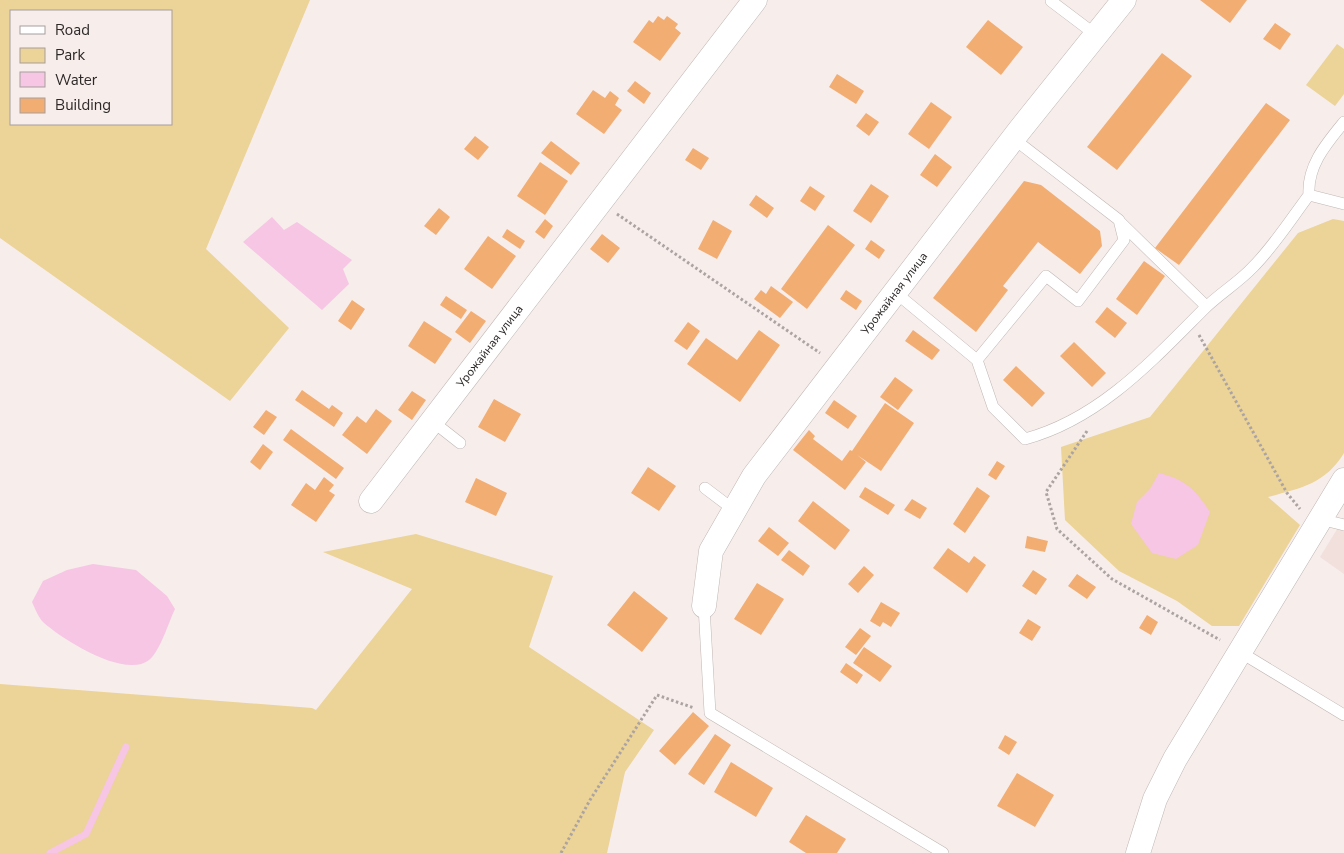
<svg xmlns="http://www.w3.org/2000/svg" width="1344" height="853" viewBox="0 0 1344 853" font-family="'Nunito Sans',sans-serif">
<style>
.built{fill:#f2e0dc}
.green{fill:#ecd397;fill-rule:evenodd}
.water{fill:#f6c6e4}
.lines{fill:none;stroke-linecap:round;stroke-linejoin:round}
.stream{stroke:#f6c6e4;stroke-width:7}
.building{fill:#f2ad73}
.lane-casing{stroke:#bfb7b4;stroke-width:12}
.street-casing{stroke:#bfb7b4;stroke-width:25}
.path{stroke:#aba4a2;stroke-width:3;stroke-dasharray:2.5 2.5;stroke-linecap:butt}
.lane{stroke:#fff;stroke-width:11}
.street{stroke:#fff;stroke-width:24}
.labels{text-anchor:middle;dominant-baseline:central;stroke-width:4.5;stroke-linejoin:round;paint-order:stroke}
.street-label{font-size:12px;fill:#2c2928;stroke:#f7edeb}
</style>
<rect width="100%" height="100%" fill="#f7edeb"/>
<path class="built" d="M1344 518V574L1320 557Z"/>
<path class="green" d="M0 0H310L206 249 289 328 230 401 0 238ZM11 11H171V124H11Z
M1337 44 1344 49V94L1335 106 1306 85Z
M1333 219 1344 221V453C1325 484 1301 488 1268 497L1300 525 1239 626H1212L1177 601 1119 571 1065 520 1061 447 1150 417 1298 233Z
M416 534 553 576 529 647 654 730 625 772 607 853H0V684L312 708 316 710 412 589 323 552Z"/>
<path class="water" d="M272 217 284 230 297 222 352 260 343 269 349 284 322 310 243 242Z
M1159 473C1186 480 1195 489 1210 512L1198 545 1176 559 1152 553 1131 524 1137 502 1150 489Z
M93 564 136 570 167 596 175 609C169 621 160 652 149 660 125 679 63 640 43 622 38 617 35 608 32 602L43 581 67 570Z"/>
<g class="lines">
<path class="stream" d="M50 853 86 834 126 747"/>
</g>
<path class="building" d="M1200 0H1247L1230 23Z
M658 16 664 20 667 16 678 24 675 28 681 33 660 61 633 42 649 20 653 23Z
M988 20 1023 47 1001 75 966 47Z
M1275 23 1291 34 1280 50 1263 39Z
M1162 53 1192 76 1117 170 1087 147Z
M837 74 864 91 856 104 829 87Z
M635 81 651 93 644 104 627 91Z
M593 90 605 98 610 91 619 98 615 105 622 110 604 134 576 114Z
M931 102 952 117 929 149 908 134Z
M1266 103 1290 120 1179 265 1155 248Z
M866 113 879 122 869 136 856 126Z
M475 136 489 147 478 160 464 149Z
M551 141 580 163 571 175 541 153Z
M693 148 709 158 701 170 685 160Z
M935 154 952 167 937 187 920 175Z
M540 162 568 181 545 215 517 196Z
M1024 181 1041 185 1100 231 1102 246 1080 274 1038 242 1003 286 1008 290 976 332 933 298Z
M871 184 889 196 871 223 853 211Z
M810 186 825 196 815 211 800 201Z
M756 195 774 208 767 218 749 205Z
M439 208 450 217 436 235 424 226Z
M545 219 553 226 544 239 535 232Z
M713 220 732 231 717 259 698 249Z
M828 225 855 245 807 309 781 289Z
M507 229 525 241 520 249 502 237Z
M602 234 620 248 608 263 590 249Z
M488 236 516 256 492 289 464 269Z
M871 240 885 250 879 259 865 249Z
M1144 261 1165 276 1137 315 1116 299Z
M771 286 793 302 780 318 754 299 761 290 766 294Z
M846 290 862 301 856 310 840 299Z
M446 296 467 310 461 319 440 305Z
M352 300 365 309 351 330 338 321Z
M1107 307 1127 323 1115 338 1095 322Z
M471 311 486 321 470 343 455 332Z
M424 321 452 339 435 364 408 346Z
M688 322 700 331 687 350 674 341Z
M759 330 780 345 740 402 687 364 706 338 737 360Z
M913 330 940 350 932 360 905 341Z
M1074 342 1106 373 1092 387 1060 356Z
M1016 366 1045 393 1032 407 1003 380Z
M895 377 913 390 898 410 880 397Z
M302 390 329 409 332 405 343 413 334 427 295 400Z
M412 391 426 400 412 420 398 410Z
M494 399 521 414 505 442 478 427Z
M834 400 857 416 848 429 825 413Z
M885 403 914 423 881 471 857 455 866 462 845 490 793 450 809 430 815 436 813 439 842 461 850 450 852 451Z
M376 409 392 421 367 454 342 435 357 416 366 423Z
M266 410 277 417 264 435 253 427Z
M291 429 344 468 336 479 283 440Z
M263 444 273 452 260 470 250 462Z
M997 461 1005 466 996 480 988 475Z
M648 467 676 486 659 511 631 493Z
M324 477 334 485 329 491 335 495 316 522 291 505 306 483 315 490Z
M476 478 507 493 496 516 465 502Z
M865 487 895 505 888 515 859 497Z
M977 487 990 496 965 533 953 524Z
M912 499 927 508 920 519 904 510Z
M813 501 850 530 835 550 798 521Z
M769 527 789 543 778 556 758 541Z
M1027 536 1048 541 1045 552 1025 548Z
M948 548 969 563 974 556 986 565 967 593 933 568Z
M789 550 810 566 803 576 781 560Z
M864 566 874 575 858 593 848 584Z
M1033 570 1047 579 1036 595 1022 586Z
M1077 574 1096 587 1087 599 1068 586Z
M757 583 784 599 761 635 734 619Z
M634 591 668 618 642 652 607 625Z
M881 602 900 613 891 627 883 622 880 627 870 621Z
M1147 615 1158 622 1151 635 1139 628Z
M1028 619 1041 627 1032 641 1019 633Z
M860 628 871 636 856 655 845 647Z
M864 647 892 666 880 682 853 663Z
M846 663 863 675 857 684 840 672Z
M693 712 709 726 675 765 659 751Z
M715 734 731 745 704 785 688 774Z
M1005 735 1017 742 1009 755 998 748Z
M731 762 773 788 756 817 714 792Z
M1017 773 1054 795 1035 827 997 806Z
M806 815 846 839 837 853H806L789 842Z"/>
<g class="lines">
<g class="lane-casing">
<path id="lane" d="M1051 1 1096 35
M1309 195C1307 166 1326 144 1344 122
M1120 222 1206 306
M896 293 977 360 993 407 1025 439C1099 419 1151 362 1204 309 1219 294 1238 283 1253 267 1274 246 1291 219 1309 195L1344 204
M977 360 1046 276 1078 301 1124 240 1119 220 1014 139
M432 421 460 443
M705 488 734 510
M1320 519 1344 525
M704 606 710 713 943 853
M1240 652 1344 715"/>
</g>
<g class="street-casing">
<g id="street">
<path id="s1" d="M371 501 755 0"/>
<path id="s2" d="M704 606 711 551 754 476 1019 131 1124 0"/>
<path d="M1138 853 1155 799 1175 759 1344 480"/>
</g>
</g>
<path class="path" d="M617 214 820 353
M1199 335 1287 493 1300 509
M1087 431 1046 492 1057 529 1112 579 1220 640
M561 853 590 800 657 695 694 708"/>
<use href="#lane" class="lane"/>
<use href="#street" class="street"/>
</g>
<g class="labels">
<g class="street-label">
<text stroke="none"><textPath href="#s2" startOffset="372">Урожайная улица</textPath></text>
<text stroke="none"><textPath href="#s1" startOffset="195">Урожайная улица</textPath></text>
</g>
</g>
<rect x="10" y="10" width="162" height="115" fill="#f7edeb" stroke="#a69f9d"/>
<rect x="20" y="26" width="25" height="8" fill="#ffffff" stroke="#a69f9d"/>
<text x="55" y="35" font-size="15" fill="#2c2928">Road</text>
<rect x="20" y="48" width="25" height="15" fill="#ecd397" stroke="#a69f9d"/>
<text x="55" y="60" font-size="15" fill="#2c2928">Park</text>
<rect x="20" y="72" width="25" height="15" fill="#f6c6e4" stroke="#a69f9d"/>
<text x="55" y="85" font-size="15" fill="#2c2928">Water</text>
<rect x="20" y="98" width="25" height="15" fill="#f2ad73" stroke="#a69f9d"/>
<text x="55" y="110" font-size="15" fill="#2c2928">Building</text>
</svg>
